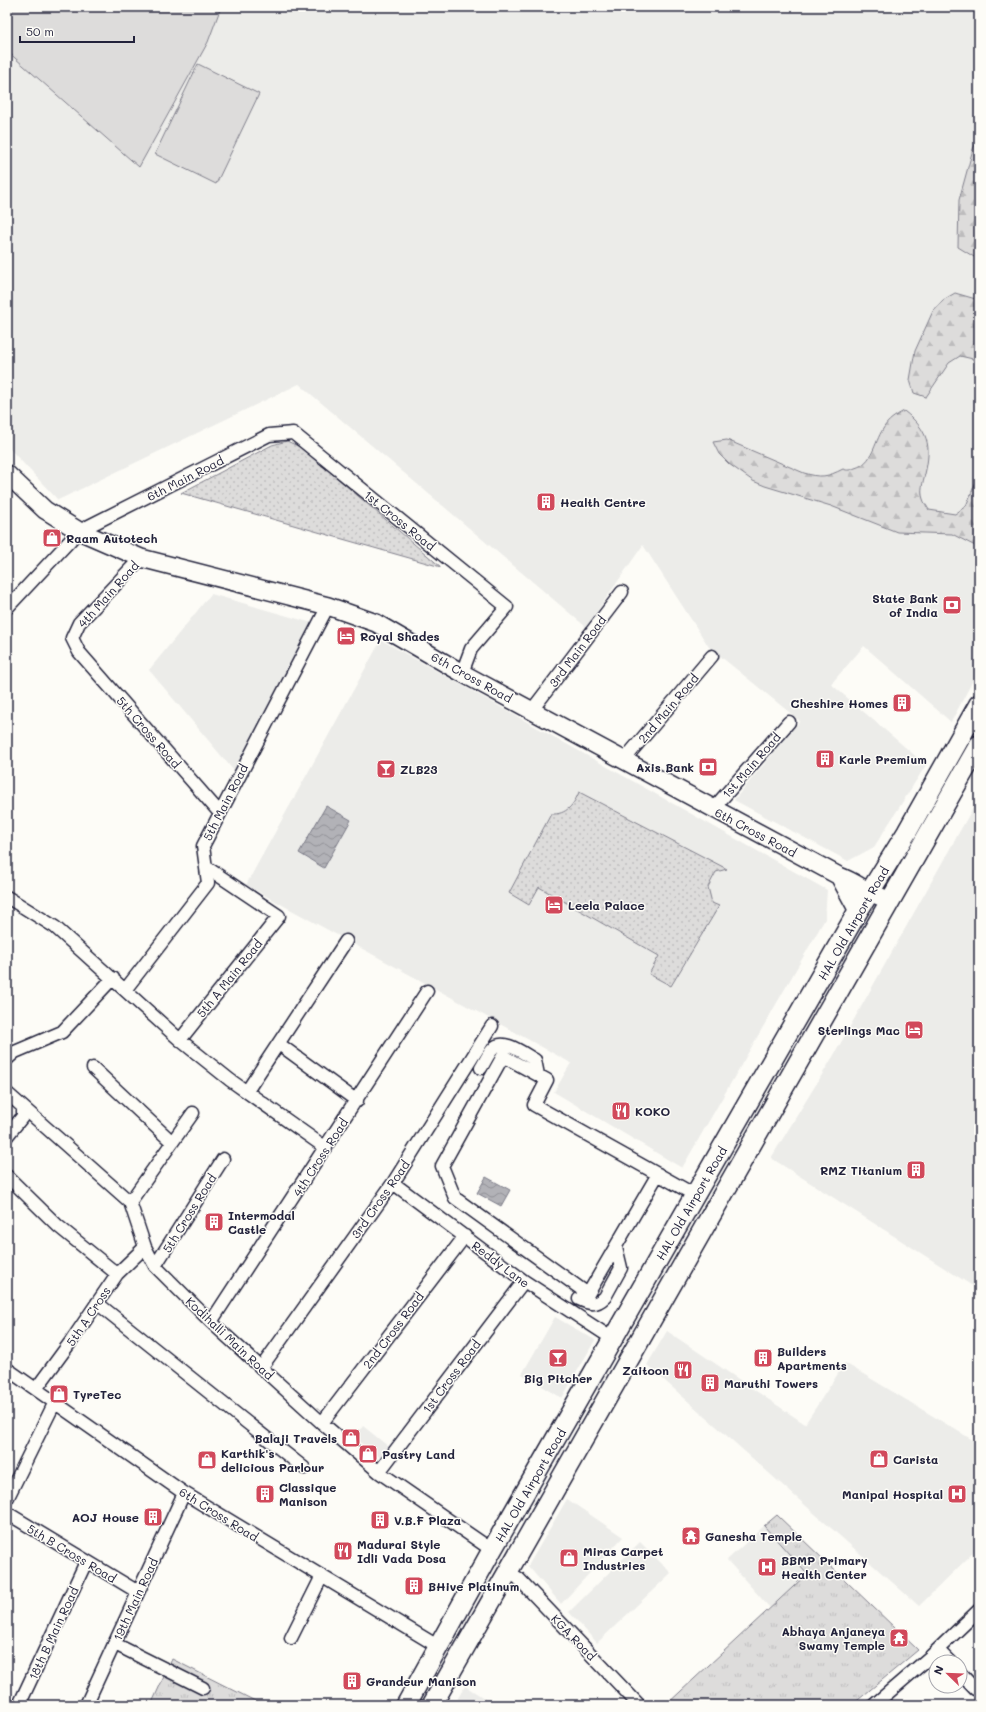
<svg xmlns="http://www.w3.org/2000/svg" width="986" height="1712" viewBox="0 0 986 1712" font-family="Mali,sans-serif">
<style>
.built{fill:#ecece9}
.grass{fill:url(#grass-tufts);stroke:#807f8b}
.forest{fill:url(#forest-firs);stroke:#807f8b}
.park{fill:url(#park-dots);stroke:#807f8b}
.garden{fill:#dddcdb;stroke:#807f8b}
.water{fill:url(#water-waves);stroke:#787885}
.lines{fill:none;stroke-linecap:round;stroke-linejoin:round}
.street-casing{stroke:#22223b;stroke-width:15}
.secondary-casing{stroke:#22223b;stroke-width:20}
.primary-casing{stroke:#22223b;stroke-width:22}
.street{stroke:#fdfcf7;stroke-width:12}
.secondary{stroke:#fdfcf7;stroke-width:17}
.primary{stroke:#fdfcf7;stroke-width:19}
.labels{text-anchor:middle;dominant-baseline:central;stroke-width:3;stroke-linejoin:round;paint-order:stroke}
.street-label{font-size:12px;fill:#22223b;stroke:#fdfcf7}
.poi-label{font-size:12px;font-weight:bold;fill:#22223b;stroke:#fdfcf7;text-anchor:start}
</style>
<defs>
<pattern id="grass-tufts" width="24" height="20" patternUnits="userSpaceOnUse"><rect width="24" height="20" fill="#dddcdb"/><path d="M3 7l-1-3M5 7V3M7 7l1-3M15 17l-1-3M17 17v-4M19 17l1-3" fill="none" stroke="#bdbcbd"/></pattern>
<pattern id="forest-firs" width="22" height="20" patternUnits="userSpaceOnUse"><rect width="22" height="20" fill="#dddcdb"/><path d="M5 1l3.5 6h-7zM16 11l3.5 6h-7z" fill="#bdbcbd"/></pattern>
<pattern id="park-dots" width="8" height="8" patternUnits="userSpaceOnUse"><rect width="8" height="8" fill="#dddcdb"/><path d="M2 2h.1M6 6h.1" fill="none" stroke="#bdbcbd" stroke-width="1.8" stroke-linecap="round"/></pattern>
<pattern id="water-waves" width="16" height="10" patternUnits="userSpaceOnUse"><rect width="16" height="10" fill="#b2b2b7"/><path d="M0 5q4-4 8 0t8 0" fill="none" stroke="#909096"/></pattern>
</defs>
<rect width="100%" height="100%" fill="#fdfcf7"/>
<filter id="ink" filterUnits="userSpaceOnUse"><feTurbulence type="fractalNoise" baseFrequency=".025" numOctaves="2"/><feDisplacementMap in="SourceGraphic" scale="8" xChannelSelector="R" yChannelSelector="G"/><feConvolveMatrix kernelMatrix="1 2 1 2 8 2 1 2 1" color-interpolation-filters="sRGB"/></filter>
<g filter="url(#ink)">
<path class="built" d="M7 7H979V669L951 722 864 646 831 684 926 765 874 847 848 861 734 800 800 721 709 647 643 545 586 627 299 384 58 500 7 446Z
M211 594 312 623 235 772 149 670Z
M381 640 827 890 825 919 682 1168 554 1092 571 1063 246 885Z
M979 797V1290L771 1158 834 1055Z
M555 1317 595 1340 562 1398 522 1374Z
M667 1331 805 1424 845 1363 976 1442 979 1438V1547L919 1606 647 1365Z
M363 1426 389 1447 381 1458 354 1438Z
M567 1499 623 1537 561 1604 528 1566Z
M764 1526 808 1574 770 1608 727 1560Z
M640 1542 671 1573 597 1643 569 1612Z
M465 1686 495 1705H454Z"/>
<path class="grass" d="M777 1515 918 1650 852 1705H666L807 1574 764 1526Z
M172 1659 263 1705H151Z"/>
<path class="forest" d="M979 136V260L958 247 959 200 973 149Z
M955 293 979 300V367L973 359 960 356 949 363 926 397 914 393 910 380 915 351 933 311 943 300Z
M904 411C928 430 932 445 925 474 923 482 920 491 923 499 924 503 927 506 929 510L955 514 966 506 979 474V548L952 534 897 532 831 506 765 486 753 481 729 464 719 454 713 442 727 440 804 473C821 478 827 477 843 469 848 471 850 470 855 468 873 463 874 443 883 429 888 420 895 416 904 411Z"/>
<path class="park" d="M287 441 302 448 441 567 181 493 272 445Z
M579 792 727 869 716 872 708 887 712 903 719 906 671 986 649 974 659 956 539 887 529 905 509 893 551 814C567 815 574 804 579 792Z"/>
<path class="garden" d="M7 7H221L208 42 139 167 7 51Z
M198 64 259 94 216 184 155 154Z"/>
<path class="water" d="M326 806 351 820 324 868 299 853Z
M486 1177 510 1190 501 1206 477 1193Z"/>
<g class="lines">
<g class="street-casing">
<path id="street" d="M141 558 79 623 72 638 79 652 219 812
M7 608 79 531 269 435 293 433 507 607 471 649 462 673
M532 710 622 592
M624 760 712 656
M713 809 789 722
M7 897 55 927 180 1040 230 1080 326 1148
M125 990 208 883 203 846 328 606
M180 1040 279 916 206 867
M279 1044 357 1101
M7 1059 15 1052 62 1032 113 978
M93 1068 172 1142
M481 1068C485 1062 488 1054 493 1049 503 1037 524 1054 535 1060L538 1075
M247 1091 346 941
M7 1093 130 1202 145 1247 155 1266 211 1322 322 1423 379 1472 492 1550
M7 1136 23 1116V1109
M658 1174 588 1294 455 1198 442 1166 503 1056 547 1080 534 1105 695 1195
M7 1176 58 1226 117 1274
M393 1183 524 1281 613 1339
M130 1202 193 1113
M155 1266 223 1159
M579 1299C589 1304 596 1306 605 1297L621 1268 616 1247
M97 1303 304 1468
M211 1322 427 991
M261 1368 393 1183 492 1026
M7 1369 184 1493 439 1647
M36 1389 72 1340 117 1274 145 1247
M322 1423 465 1236
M379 1472 524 1281
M7 1499 55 1402
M7 1513 138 1592
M507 1572 518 1578 639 1705
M291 1638 322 1576
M115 1644 203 1688
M938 1650 950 1662
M960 1673 975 1689
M19 1705 86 1562
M86 1705 184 1493
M874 1705 931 1656 979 1610"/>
</g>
<g class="secondary-casing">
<path id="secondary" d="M7 474 45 510 79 531 141 558 328 606 376 623 462 673 839 876C858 883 870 895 890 900
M839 876 858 911"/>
</g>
<g class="primary-casing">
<path id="primary" d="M406 1705 492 1550 695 1195 858 911 907 832 979 704
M432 1705 979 745"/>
</g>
<use href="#street" class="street"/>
<use href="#secondary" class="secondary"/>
<use href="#primary" class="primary"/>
</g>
</g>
<defs>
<g id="building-square" transform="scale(1)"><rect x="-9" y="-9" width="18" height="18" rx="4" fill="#d1495b" stroke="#fdfcf7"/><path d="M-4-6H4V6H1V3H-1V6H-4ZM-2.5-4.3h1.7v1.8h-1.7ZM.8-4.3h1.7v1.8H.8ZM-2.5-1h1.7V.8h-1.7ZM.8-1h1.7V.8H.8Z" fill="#fff"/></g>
<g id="shop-square" transform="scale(1)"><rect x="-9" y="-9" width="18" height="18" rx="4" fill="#d1495b" stroke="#fdfcf7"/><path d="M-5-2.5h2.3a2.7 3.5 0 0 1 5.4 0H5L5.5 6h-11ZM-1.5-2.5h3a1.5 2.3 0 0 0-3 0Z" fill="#fff"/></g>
<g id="bank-square" transform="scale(1)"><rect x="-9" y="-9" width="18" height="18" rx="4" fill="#d1495b" stroke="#fdfcf7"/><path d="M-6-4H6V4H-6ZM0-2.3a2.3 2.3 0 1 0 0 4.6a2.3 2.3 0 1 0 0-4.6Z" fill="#fff"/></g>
<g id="hotel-square" transform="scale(1)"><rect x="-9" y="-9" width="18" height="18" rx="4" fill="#d1495b" stroke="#fdfcf7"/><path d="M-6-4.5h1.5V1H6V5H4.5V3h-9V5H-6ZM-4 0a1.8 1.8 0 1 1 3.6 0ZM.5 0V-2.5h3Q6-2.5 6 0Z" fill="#fff"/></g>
<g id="bar-square" transform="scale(1)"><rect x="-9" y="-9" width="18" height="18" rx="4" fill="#d1495b" stroke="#fdfcf7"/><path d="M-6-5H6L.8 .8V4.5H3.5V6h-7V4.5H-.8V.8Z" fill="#fff"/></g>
<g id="restaurant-square" transform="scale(1)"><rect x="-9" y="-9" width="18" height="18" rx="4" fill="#d1495b" stroke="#fdfcf7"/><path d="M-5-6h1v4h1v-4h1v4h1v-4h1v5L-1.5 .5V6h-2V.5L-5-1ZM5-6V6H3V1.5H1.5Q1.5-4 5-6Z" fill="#fff"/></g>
<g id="hospital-square" transform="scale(1)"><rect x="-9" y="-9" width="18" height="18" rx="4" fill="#d1495b" stroke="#fdfcf7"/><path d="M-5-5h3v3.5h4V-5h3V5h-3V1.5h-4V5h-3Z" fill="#fff"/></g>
<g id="temple-square" transform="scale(1)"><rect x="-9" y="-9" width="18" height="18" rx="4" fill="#d1495b" stroke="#fdfcf7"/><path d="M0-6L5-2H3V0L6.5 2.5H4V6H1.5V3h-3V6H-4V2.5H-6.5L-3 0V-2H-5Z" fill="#fff"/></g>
</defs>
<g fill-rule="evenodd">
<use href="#building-square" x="546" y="502"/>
<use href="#shop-square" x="52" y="538"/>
<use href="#bank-square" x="952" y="605"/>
<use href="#hotel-square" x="346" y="636"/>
<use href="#building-square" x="902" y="703"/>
<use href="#building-square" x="825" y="759"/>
<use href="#bank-square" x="708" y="767"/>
<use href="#bar-square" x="386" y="769"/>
<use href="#hotel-square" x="554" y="905"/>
<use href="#hotel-square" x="914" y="1030"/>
<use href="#restaurant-square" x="621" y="1111"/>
<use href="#building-square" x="916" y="1170"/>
<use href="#building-square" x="214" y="1222"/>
<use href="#bar-square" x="558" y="1358"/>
<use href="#building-square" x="763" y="1358"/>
<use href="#restaurant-square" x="683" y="1370"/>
<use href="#building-square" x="710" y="1383"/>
<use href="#shop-square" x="59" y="1394"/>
<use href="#shop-square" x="351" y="1438"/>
<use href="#shop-square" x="368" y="1454"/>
<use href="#shop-square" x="879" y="1459"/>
<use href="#shop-square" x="207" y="1460"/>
<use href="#building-square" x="265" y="1494"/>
<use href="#hospital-square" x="957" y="1494"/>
<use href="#building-square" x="153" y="1517"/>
<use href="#building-square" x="380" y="1520"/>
<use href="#temple-square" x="691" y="1536"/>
<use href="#restaurant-square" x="343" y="1551"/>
<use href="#shop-square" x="569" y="1558"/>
<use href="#hospital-square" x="767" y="1567"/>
<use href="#building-square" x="414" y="1586"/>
<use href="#temple-square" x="899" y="1638"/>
<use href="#building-square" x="352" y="1681"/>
</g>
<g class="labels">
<g class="street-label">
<text transform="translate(185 478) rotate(-27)">6th Main Road</text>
<text transform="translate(400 520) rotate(39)">1st Cross Road</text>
<text transform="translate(108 594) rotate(-48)">4th Main Road</text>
<text transform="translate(577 651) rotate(-53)">3rd Main Road</text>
<text transform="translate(472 677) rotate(29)">6th Cross Road</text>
<text transform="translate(668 708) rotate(-50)">2nd Main Road</text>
<text transform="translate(149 732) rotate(49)">5th Cross Road</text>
<text transform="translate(751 765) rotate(-49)">1st Main Road</text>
<text transform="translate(225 802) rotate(-63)">5th Main Road</text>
<text transform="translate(756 832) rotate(28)">6th Cross Road</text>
<text transform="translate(853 923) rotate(-60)">HAL Old Airport Road</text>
<text transform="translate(229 978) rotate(-51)">5th A Main Road</text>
<text transform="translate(320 1157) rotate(-57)">4th Cross Road</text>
<text transform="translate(380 1199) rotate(-55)">3rd Cross Road</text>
<text transform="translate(691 1203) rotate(-60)">HAL Old Airport Road</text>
<text transform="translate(189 1213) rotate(-58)">5th Cross Road</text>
<text transform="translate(501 1264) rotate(37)">Reddy Lane</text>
<text transform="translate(88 1316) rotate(-56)">5th A Cross</text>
<text transform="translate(393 1330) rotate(-53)">2nd Cross Road</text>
<text transform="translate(230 1338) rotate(43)">Kodihalli Main Road</text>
<text transform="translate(451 1376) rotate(-53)">1st Cross Road</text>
<text transform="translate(530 1485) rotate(-60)">HAL Old Airport Road</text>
<text transform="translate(219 1514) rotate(32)">6th Cross Road</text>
<text transform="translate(72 1553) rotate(31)">5th B Cross Road</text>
<text transform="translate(135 1599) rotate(-65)">19th Main Road</text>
<text transform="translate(53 1633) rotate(-65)">18th B Main Road</text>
<text transform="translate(574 1637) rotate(46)">KGA Road</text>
</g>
<g class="poi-label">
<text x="560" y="502">Health Centre</text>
<text x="66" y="538">Raam Autotech</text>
<text x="938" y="598" text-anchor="end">State Bank<tspan x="938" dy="14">of India</tspan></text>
<text x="360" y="636">Royal Shades</text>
<text x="888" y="703" text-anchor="end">Cheshire Homes</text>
<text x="839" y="759">Karle Premium</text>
<text x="694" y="767" text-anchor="end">Axis Bank</text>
<text x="400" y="769">ZLB23</text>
<text x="568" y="905">Leela Palace</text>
<text x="900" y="1030" text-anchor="end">Sterlings Mac</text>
<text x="635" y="1111">KOKO</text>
<text x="902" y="1170" text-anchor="end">RMZ Titanium</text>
<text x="228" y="1215">Intermodal<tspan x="228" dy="14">Castle</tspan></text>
<text x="777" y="1351">Builders<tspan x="777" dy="14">Apartments</tspan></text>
<text x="669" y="1370" text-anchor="end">Zaitoon</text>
<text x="558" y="1378" text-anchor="middle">Big Pitcher</text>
<text x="724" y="1383">Maruthi Towers</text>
<text x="73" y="1394">TyreTec</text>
<text x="337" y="1438" text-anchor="end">Balaji Travels</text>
<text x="221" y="1453">Karthik's<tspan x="221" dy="14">delicious Parlour</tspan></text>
<text x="382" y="1454">Pastry Land</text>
<text x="893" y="1459">Carista</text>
<text x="279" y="1487">Classique<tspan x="279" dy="14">Manison</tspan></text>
<text x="943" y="1494" text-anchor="end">Manipal Hospital</text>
<text x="139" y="1517" text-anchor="end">AOJ House</text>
<text x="394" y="1520">V.B.F Plaza</text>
<text x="705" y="1536">Ganesha Temple</text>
<text x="357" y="1544">Madurai Style<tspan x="357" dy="14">Idli Vada Dosa</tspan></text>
<text x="583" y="1551">Miras Carpet<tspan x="583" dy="14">Industries</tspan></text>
<text x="781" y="1560">BBMP Primary<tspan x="781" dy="14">Health Center</tspan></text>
<text x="428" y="1586">BHive Platinum</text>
<text x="885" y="1631" text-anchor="end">Abhaya Anjaneya<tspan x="885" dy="14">Swamy Temple</tspan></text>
<text x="366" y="1681">Grandeur Manison</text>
</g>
</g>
<rect width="986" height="1712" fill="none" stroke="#fdfcf7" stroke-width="24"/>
<rect x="12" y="12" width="962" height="1688" fill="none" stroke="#22223b" stroke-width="1.5" filter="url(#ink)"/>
<g transform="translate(948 1674) rotate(293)"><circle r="19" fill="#fdfcf7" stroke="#a5a5ac"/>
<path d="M0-3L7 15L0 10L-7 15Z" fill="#d1495b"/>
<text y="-6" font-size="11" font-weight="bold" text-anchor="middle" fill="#22223b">N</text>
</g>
<path d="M20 36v6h114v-6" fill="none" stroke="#22223b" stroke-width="2"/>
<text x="26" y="36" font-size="12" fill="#22223b" stroke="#fdfcf7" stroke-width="3" paint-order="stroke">50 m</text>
</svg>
